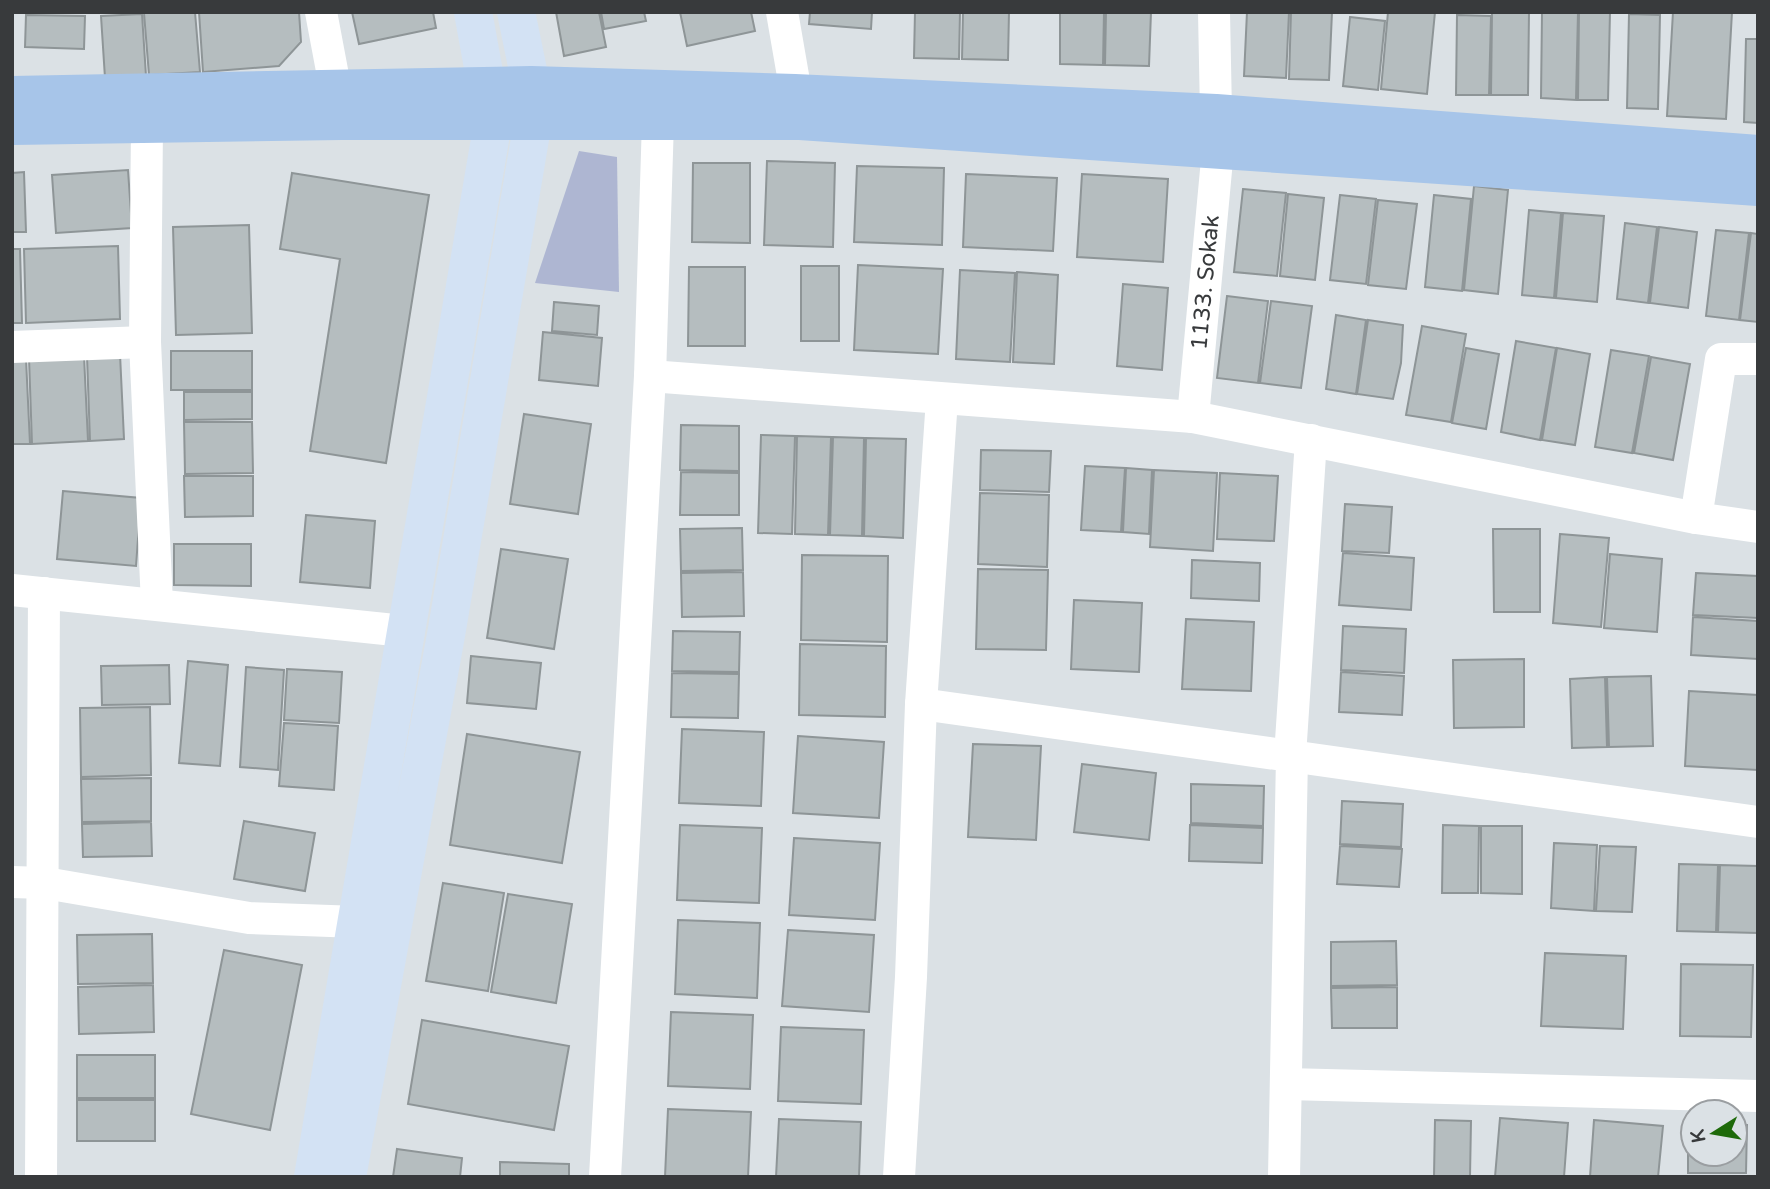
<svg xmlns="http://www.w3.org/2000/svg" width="1770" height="1189" viewBox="0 0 1770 1189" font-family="'Varela Round',sans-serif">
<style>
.green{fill:#aeb6d2}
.building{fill:#b5bdbf;stroke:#8e9597;stroke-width:2}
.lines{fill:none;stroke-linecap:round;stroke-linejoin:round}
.street{stroke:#fff;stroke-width:32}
.secondary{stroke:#d3e2f4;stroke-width:38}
.primary{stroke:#a7c5e9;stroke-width:38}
.labels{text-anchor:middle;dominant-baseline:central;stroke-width:7;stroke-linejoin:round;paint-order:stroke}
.street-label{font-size:23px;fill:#383a3c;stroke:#dbe1e5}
</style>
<rect width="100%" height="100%" fill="#dbe1e5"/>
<path class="green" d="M579 151 617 157 619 292 535 283Z"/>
<path class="building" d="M195 12 200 72 149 75 144 13Z
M199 12H299L301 42 279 66 203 72Z
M352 12H433L436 28 359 44Z
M556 12H599L606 47 564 56Z
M601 12H644L646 21 604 29Z
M680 12H751L755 31 687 46Z
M810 12H872L871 29 809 24Z
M915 12H960L959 59 914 58Z
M963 12H1009L1008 60 962 59Z
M1060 12H1104L1103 65 1060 64Z
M1106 12H1151L1149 66 1105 65Z
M1247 12H1289L1286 78 1244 76Z
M1291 12H1332L1329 80 1289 79Z
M1388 12H1435L1427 94 1381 89Z
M1492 12H1529L1528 95H1491Z
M1542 12H1578L1576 100 1541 98Z
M1579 12H1610L1608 100H1578Z
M1673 12H1732L1726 119 1667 116Z
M142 14 146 76 105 78 101 16Z
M1629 14 1660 15 1658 109 1627 108Z
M26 15 85 16 84 49 25 47Z
M1457 15 1491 16 1489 95H1456Z
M1350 17 1385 21 1378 90 1343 86Z
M1746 39H1758V123L1744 122Z
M767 161 835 163 833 247 764 245Z
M693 163H750V243L692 242Z
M857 166 944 168 942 245 854 242Z
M128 170 132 228 56 233 52 175Z
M24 172 26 232H12V173Z
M292 173 429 195 386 463 310 451 340 259 280 249Z
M966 174 1057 178 1053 251 963 247Z
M1082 174 1168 179 1163 262 1077 257Z
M1474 186 1508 190 1498 294 1464 290Z
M1243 189 1286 193 1277 276 1234 272Z
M1288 194 1324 198 1315 280 1280 276Z
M1340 195 1376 199 1366 284 1330 280Z
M1434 195 1471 199 1462 291 1425 287Z
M1378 200 1417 204 1406 289 1368 285Z
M1529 210 1561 213 1554 298 1522 295Z
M1563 213 1604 216 1597 302 1556 298Z
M1625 223 1657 227 1648 303 1617 299Z
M249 225 252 333 176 335 173 227Z
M1659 227 1697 232 1688 308 1650 303Z
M1716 230 1749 233 1739 320 1706 316Z
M1751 233 1758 234V322L1740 320Z
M118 246 120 319 26 323 24 249Z
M12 249H20L22 323H12Z
M858 265 943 269 938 354 854 350Z
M801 266H839V341H801Z
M689 267H745V346H688Z
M960 270 1015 273 1010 362 956 359Z
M1017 272 1058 275 1054 364 1013 362Z
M1123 284 1168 288 1162 370 1117 366Z
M1227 296 1268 301 1258 383 1217 378Z
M1271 301 1312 306 1301 388 1260 383Z
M554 302 599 306 597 335 552 331Z
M1336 315 1366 320 1356 394 1326 389Z
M1368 320 1403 325 1401 363 1393 399 1357 394Z
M1422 326 1466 334 1451 422 1406 415Z
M543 332 602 338 598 386 539 380Z
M1516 341 1556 348 1540 440 1501 432Z
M1466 348 1499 354 1486 429 1452 423Z
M1557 348 1590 354 1575 445 1542 440Z
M1611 350 1649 356 1632 453 1595 447Z
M171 351H252V390H171Z
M120 354 124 439 90 441 87 356Z
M84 356 88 441 32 444 29 358Z
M1651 357 1690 364 1673 460 1634 453Z
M12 359H26L30 444H12Z
M184 392H252V419L184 420Z
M524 414 591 424 578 514 510 504Z
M184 422H252L253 473 185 474Z
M681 425 739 426V471L680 470Z
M761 435 795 436 792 534 758 533Z
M797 436 831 437 828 535 795 534Z
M833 437 864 438 862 536 830 535Z
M866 438 906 439 903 538 864 536Z
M981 450 1051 451 1049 492 980 490Z
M1085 466 1125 468 1121 532 1081 530Z
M1126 468 1152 470 1149 534 1123 532Z
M1154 470 1217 473 1213 551 1150 547Z
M681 472 739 473V515H680Z
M1220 473 1278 476 1274 541 1217 539Z
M184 476H253V516L185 517Z
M63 491 141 498 136 566 57 559Z
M980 493 1049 495 1047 567 978 564Z
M1345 504 1392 507 1389 553 1342 551Z
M306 515 375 521 370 588 300 582Z
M742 528 743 570 681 571 680 529Z
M1493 529H1540V612H1494Z
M1560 534 1609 538 1601 627 1553 623Z
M174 544H251V586L174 585Z
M501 549 568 559 554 649 487 638Z
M1343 553 1414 558 1411 610 1339 605Z
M1610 554 1662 559 1657 632 1604 628Z
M802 555 888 556 887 642 801 640Z
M1192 560 1260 563 1259 601 1191 598Z
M978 569 1048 570 1046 650 976 649Z
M743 572 744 616 682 617 681 573Z
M1696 573 1758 576V618L1693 615Z
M1074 600 1142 603 1139 672 1071 669Z
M1693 617 1758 621V659L1691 655Z
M1186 619 1254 622 1251 691 1182 689Z
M1343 626 1406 629 1404 673 1341 670Z
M673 631 740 632 739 672 672 671Z
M800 644 886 646 885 717 799 715Z
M471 656 541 663 536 709 467 703Z
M1524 659V727L1454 728 1453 660Z
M188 661 228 665 220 766 179 763Z
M169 665 170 704 102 705 101 666Z
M246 667 284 670 278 770 240 767Z
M287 669 342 672 339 723 284 720Z
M1341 672 1404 676 1402 715 1339 712Z
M672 673 739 674 738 718 671 717Z
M1651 676 1653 746 1609 747 1607 677Z
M1605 677 1607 747 1572 748 1570 679Z
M1689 691 1758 695V770L1685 766Z
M150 707 151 775 81 777 80 708Z
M284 723 338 726 334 790 279 786Z
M682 729 764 732 761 806 679 803Z
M467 734 580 752 562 863 450 845Z
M798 736 884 742 879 818 793 813Z
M973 744 1041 746 1036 840 968 837Z
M1082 764 1156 773 1149 840 1074 832Z
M151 778V821L82 822 81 779Z
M1191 784 1264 786 1263 826 1191 823Z
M1342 801 1403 804 1401 847 1340 844Z
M244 821 315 833 305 891 234 879Z
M151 822 152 856 83 857 82 824Z
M680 825 762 828 759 903 677 900Z
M1190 825 1263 828 1262 863 1189 861Z
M1443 825 1479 826 1478 893H1442Z
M1481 826H1522V894L1481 893Z
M794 838 880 843 875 920 789 915Z
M1554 843 1597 845 1594 911 1551 908Z
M1340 846 1402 849 1399 887 1337 884Z
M1600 846 1636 847 1632 912 1596 911Z
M1679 864 1718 865 1716 932 1677 931Z
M1720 865 1758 866V933L1718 932Z
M443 883 504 893 488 991 426 981Z
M508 894 572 904 556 1003 491 992Z
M678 920 760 923 757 998 675 994Z
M788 930 874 935 869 1012 782 1006Z
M152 934 153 983 78 984 77 935Z
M1396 941 1397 985 1331 986V942Z
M224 950 302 965 270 1130 191 1114Z
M1545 953 1626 956 1623 1029 1541 1026Z
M1681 964 1753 965 1751 1037 1680 1036Z
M153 985 154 1032 79 1034 78 987Z
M1397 987V1028H1332L1331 988Z
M671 1012 753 1015 750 1089 668 1086Z
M422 1020 569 1046 554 1130 408 1104Z
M781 1027 864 1030 861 1104 778 1101Z
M77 1055H155V1098H77Z
M77 1100H155V1141H77Z
M668 1109 751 1112 748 1177H665Z
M1500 1118 1568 1123 1564 1177H1495Z
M779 1119 861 1122 859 1177H776Z
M1435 1120 1471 1121 1470 1177H1434Z
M1594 1120 1663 1126 1658 1177H1590Z
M1688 1125H1693V1154H1735V1125H1747L1746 1173H1688Z
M397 1149 462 1158 460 1177H393Z
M500 1162 569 1164V1177H500Z"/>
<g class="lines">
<g class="street">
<path d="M321 12 340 113"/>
<path d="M782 12 800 116"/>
<path d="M1214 12 1216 113"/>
<path d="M147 124 145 342 157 604"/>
<path d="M12 347 145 342"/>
<path d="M650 376 1193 417 1696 518 1758 527"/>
<path id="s1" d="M1193 417 1218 149"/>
<path d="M1696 518 1721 359H1758"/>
<path d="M12 590 404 631"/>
<path d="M921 704 1758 822"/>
<path d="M1290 756 1311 440"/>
<path d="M12 882 45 883 249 918 358 922"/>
<path d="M1286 1084 1758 1096"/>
<path d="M41 1177 44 593"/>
<path d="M605 1177 650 376 658 121"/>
<path d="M899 1177 911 977 921 704 942 399"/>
<path d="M1284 1177 1292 756"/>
</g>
<path class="secondary" d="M313 1177 493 122 473 12
M347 1177 446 635 533 121 531 85 516 12"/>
<path class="primary" d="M12 95 531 85 795 93 1216 113 1758 154
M12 126 341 121H800L1758 187"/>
</g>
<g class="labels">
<g class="street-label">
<text stroke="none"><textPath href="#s1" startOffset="135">1133. Sokak</textPath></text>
</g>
</g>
<rect width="1770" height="1189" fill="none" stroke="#383a3c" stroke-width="28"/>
<g transform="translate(1714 1133) rotate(259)"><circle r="33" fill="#dbe1e5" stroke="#9a9ea1" stroke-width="2"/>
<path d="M0-5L12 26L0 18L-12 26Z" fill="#1e6a0a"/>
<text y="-10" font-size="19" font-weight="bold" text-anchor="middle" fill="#383a3c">K</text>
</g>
</svg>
